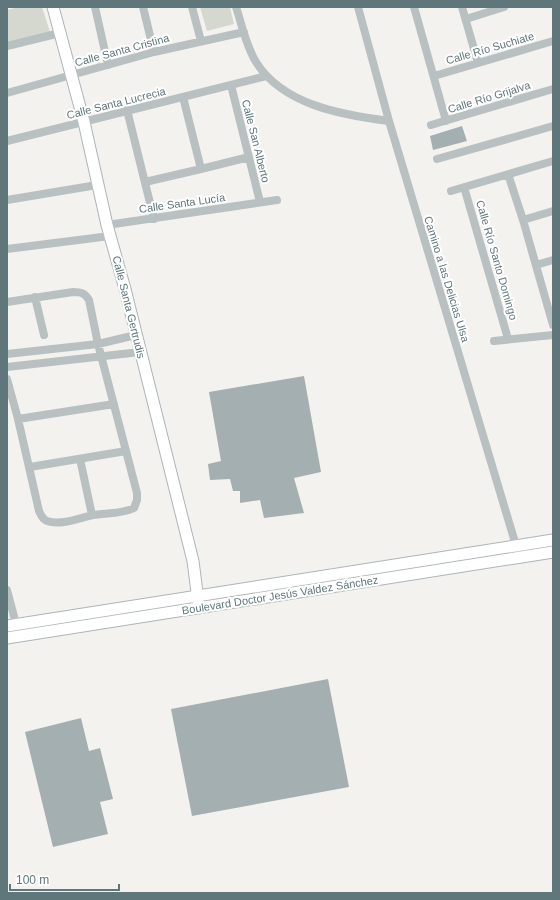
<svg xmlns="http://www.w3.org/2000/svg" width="560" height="900" viewBox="0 0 560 900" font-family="Helvetica,sans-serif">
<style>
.green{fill:#d5d8cf}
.building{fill:#a3afb1}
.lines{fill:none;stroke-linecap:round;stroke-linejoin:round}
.secondary-casing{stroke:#acb5b6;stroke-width:13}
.street{stroke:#b9c0c2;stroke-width:8}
.secondary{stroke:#fff;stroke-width:11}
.labels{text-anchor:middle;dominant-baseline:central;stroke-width:4;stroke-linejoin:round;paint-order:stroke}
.street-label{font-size:11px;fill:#5f767a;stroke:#fff}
</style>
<rect width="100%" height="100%" fill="#f4f2ef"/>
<path class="green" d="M19 7H42L50 32 7 43V10Z
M200 7H230L234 24 207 31Z"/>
<path class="building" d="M462 126 467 141 433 150 430 136Z
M304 376 321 472 294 478 304 513 264 518 260 500 240 503V491H233L230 479 210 480 208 464 221 461 209 392Z
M328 679 349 787 192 816 171 709Z
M81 718 89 751 100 748 113 799 100 802 108 834 53 847 25 732Z"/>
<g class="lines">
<g class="secondary-casing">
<path id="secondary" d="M53 7 84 122 107 225 125 289 193 561 199 608
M7 626 553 540
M7 638 553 552"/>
</g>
<path class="street" d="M95 7 108 65
M143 7 154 52
M192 7 201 41
M236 7C242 25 246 46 256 62 283 105 342 115 389 121
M358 7 389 121 517 549
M414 7 446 121
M462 7 478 63
M466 19 504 7
M7 46 60 33
M434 76 553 41
M231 85 260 202
M7 93 154 52 244 32
M183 97 201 169
M127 110 154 219
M431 125 553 89
M7 141 266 76
M437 159 553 126
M508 174 523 220 553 325
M145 182 201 169 249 157
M464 187 508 339
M451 191 553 161
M7 200 97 185
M523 220 553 211
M107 225 277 200
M7 249 110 236
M536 265 553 260
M35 297 44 335
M7 302 73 292C81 292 85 293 89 300L98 344 137 493V500L134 508C122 514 106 513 93 515 79 518 61 526 47 521 42 519 41 515 39 511L18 419 7 379
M494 341 553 335
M7 354 98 344 136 335
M7 367 140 352
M18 419 114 404
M80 459 92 515
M30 467 126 451
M7 590 16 624"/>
<use href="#secondary" class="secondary"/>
</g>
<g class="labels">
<g class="street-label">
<text transform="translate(490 48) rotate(-16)">Calle Río Suchiate</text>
<text transform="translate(122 50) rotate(-15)">Calle Santa Cristina</text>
<text transform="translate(489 97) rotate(-17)">Calle Río Grijalva</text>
<text transform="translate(116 103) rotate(-14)">Calle Santa Lucrecia</text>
<text transform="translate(256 141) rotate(76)">Calle San Alberto</text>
<text transform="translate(182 203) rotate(-8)">Calle Santa Lucía</text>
<text transform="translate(497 260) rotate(74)">Calle Río Santo Domingo</text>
<text transform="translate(447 279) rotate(73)">Camino a las Delicias Ulsa</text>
<text transform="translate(129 307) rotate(76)">Calle Santa Gertrudis</text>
<text transform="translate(280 595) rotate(-9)">Boulevard Doctor Jesús Valdez Sánchez</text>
</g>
</g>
<rect width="560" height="900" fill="none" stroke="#5f767a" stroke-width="16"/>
<path d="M10 884v6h109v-6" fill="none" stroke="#5f767a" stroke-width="2"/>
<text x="16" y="884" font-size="12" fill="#5f767a" stroke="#ffffff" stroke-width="3" paint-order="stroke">100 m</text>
</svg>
